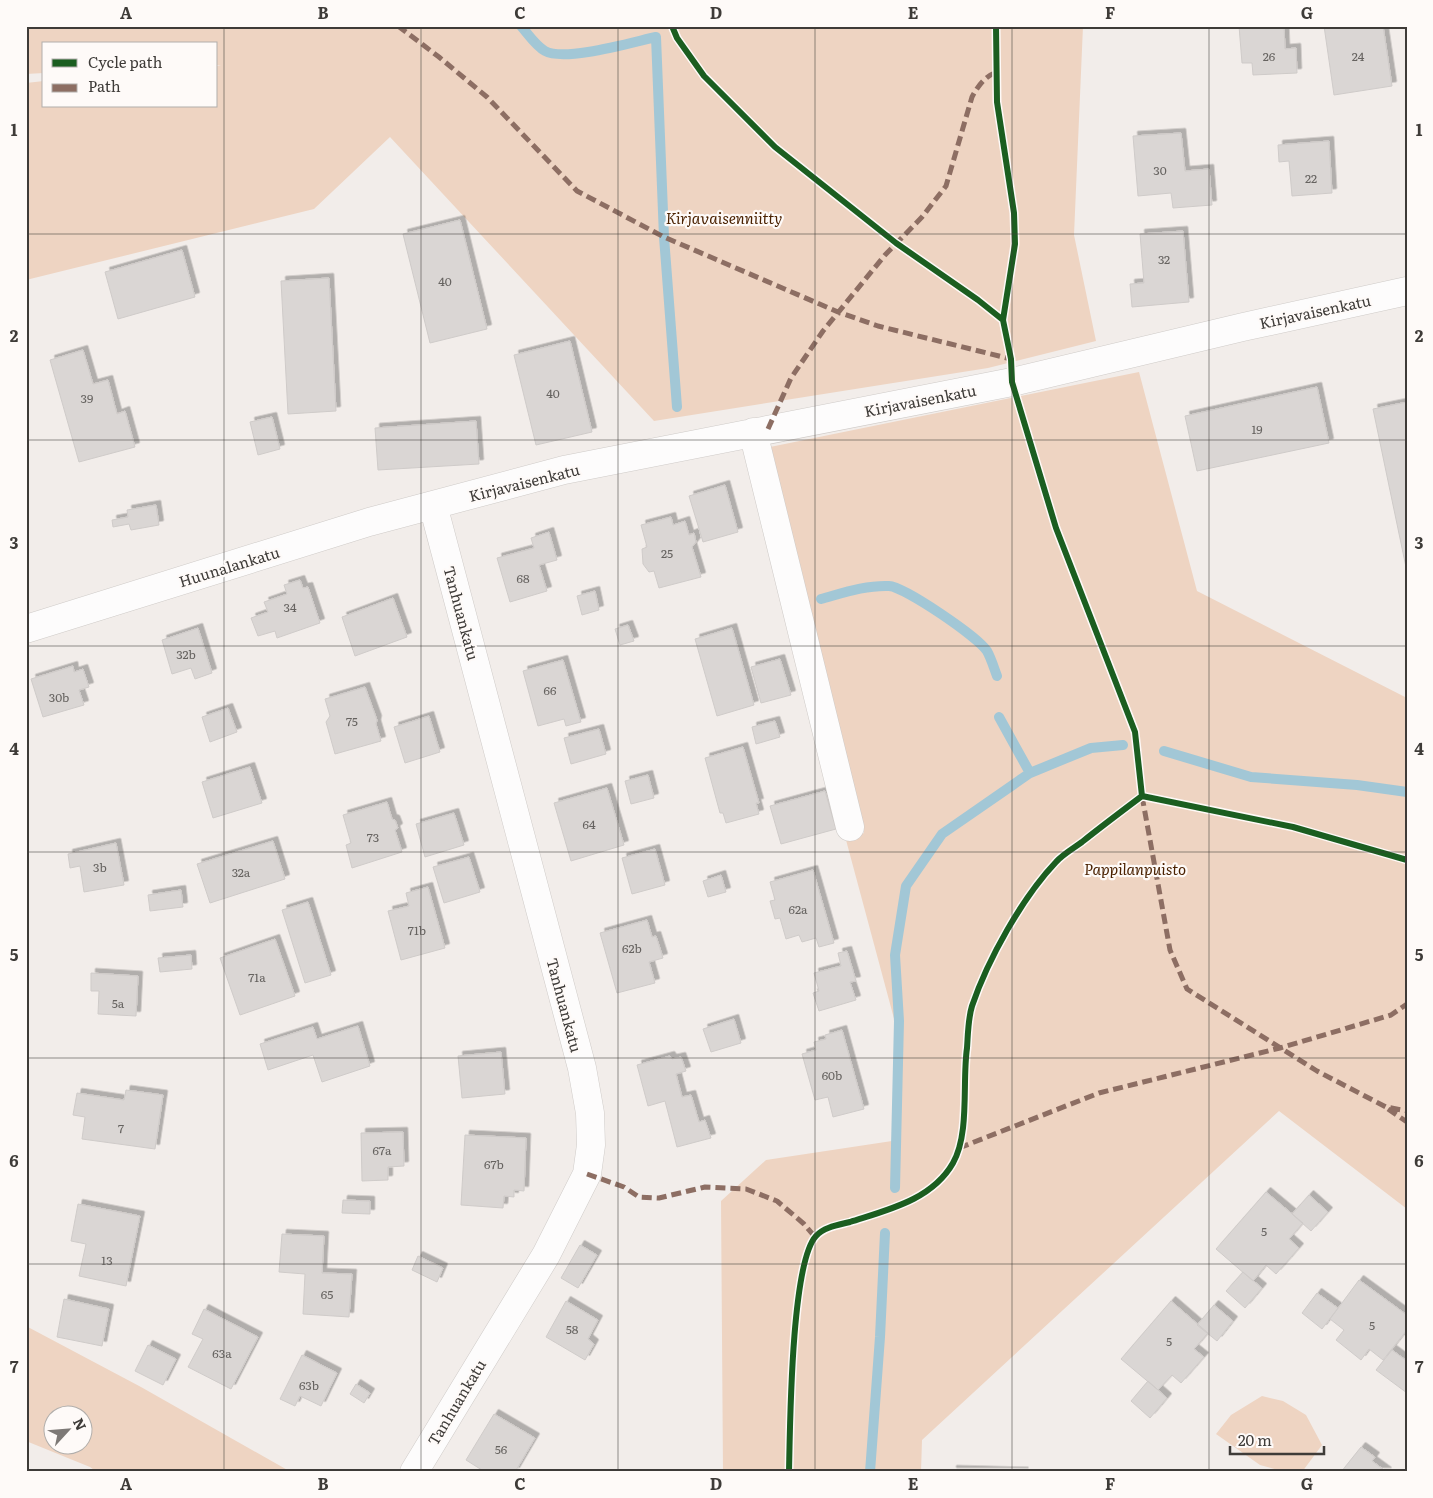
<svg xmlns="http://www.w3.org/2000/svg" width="1433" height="1498" viewBox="0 0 1433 1498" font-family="Literata,serif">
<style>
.green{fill:#eed4c2;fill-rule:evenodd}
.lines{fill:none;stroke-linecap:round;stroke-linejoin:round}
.stream{stroke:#a2c7d6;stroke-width:10}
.building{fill:#dad6d4;stroke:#cfcbc9;filter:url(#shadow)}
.minor-casing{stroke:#cfcbc8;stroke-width:29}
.minor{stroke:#fdfcfc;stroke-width:28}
.quiet{stroke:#8d6e63;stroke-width:5;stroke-dasharray:10 5;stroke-linecap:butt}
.cycleway-casing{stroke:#fefaf8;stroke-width:9}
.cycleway{stroke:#1b5e20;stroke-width:6}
.grid{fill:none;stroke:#3e3b38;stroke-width:1;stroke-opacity:0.55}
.labels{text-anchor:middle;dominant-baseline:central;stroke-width:4.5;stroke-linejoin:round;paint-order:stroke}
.number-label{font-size:12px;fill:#666360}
.park-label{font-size:15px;font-style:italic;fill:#4a2100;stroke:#fefaf8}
.street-label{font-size:15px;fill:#3e3b38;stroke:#fefaf8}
.neatline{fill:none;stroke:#3e3b38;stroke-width:2}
.grid-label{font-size:16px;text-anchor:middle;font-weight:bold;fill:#3e3b38}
</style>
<defs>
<filter id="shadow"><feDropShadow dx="4.5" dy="-4.5" stdDeviation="0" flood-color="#0004"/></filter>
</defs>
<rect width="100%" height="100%" fill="#f2edea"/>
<path class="green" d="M26 26H1083L1074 235 1096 341 988 368 654 421 390 137 314 209 26 280V83L44 81V106H216V66L221 65H216V44H44V73L26 74Z
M1139 372 1197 591 1407 698V1209L1279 1111 922 1440 921 1472H723L721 1201 766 1160 892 1141 896 1026 846 840 864 833 770 447Z
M26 1326 141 1387 291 1472H97L90 1467 26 1441ZM52 1416H82V1446H52Z
M1262 1396 1283 1401 1306 1415 1322 1445 1302 1472H1285L1260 1465 1216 1434 1231 1415Z"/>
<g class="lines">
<path class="stream" d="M521 26C528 34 536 46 545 51 565 62 633 42 656 37L664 237 677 407
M821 599C843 593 866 585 889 586 905 587 978 637 987 651 991 658 994 668 997 676
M999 717 1030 773
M1164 751 1251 777 1357 785 1407 792
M895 1188 899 1021 895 955 906 886 942 834 1030 773 1091 748 1123 745
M870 1472 880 1337 885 1233"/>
</g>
<path class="building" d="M1239 26H1284L1285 49 1296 48 1297 73 1253 75 1252 63H1242Z
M1324 26H1383L1392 86 1334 95Z
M1181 133 1185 171 1209 169 1212 205 1173 208 1171 193 1138 196 1133 136Z
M1329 141 1332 193 1292 196 1289 161 1279 162 1278 145Z
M460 220 487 329 430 343 403 234Z
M1183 231 1189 302 1132 307 1130 284 1144 283 1140 234Z
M182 250 195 297 118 319 105 272Z
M329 278 336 411 288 414 281 281Z
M570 341 592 432 536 445 514 355Z
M83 350 93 384 108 380 117 414 125 411 135 447 79 462 50 360Z
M1317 387 1329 443 1197 471 1185 416Z
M1407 402V572L1373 409Z
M272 417 280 449 258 455 250 422Z
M476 421 479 464 378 470 375 428Z
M725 485 738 532 703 542 689 496Z
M156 505 159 525 131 530 129 524 113 527 112 520 128 517 127 510Z
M671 517 673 525 685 521 689 535 694 533 696 542 692 547 701 577 659 588 654 571 649 572 643 564 642 549 647 547 641 525Z
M549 532 557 560 539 565 547 591 510 602 497 558 534 548 531 538Z
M300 580 303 588 308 587 320 623 277 638 275 631 258 636 251 618 268 612 264 602 287 594 284 585Z
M595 591 599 610 582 615 577 596Z
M393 598 407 637 355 656 342 617Z
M628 625 634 641 620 645 615 629Z
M198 628 212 673 195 679 191 668 172 674 162 640Z
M732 628 754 705 717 716 695 639Z
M780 659 791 695 761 703 751 667Z
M563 660 581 722 566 726 564 719 538 726 523 671Z
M73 666 74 672 83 669 89 687 79 690 84 705 43 717 31 679Z
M365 687 377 720 376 724 381 741 335 754 326 722 330 716 325 699Z
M228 708 237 732 210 742 202 717Z
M429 716 440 752 405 763 394 727Z
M775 721 780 737 756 744 752 727Z
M599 729 606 754 571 764 564 738Z
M743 747 759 803H756L759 814 726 823 723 813H720L705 758Z
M250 767 262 803 213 818 202 782Z
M648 775 654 798 631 804 625 781Z
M607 788 624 845 571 861 554 803Z
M825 791 836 829 781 844 770 806Z
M387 802 392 819 395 820 398 828 395 830 402 852 352 868 346 845 351 843 343 815Z
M454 813 464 845 425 857 416 824Z
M273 841 285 879 210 903 197 864Z
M116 843 124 885 84 892 80 866 70 868 68 854Z
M655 849 665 885 632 894 622 858Z
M469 857 480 892 444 903 433 867Z
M813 870 834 943 819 947 816 938 802 942 799 935 786 939 780 918 775 919 770 901 775 900 770 882Z
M721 875 726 892 708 897 703 881Z
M428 887 445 948 401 960 388 911 409 906 406 893Z
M181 890 183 907 150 911 148 895Z
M308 902 331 975 305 983 282 910Z
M647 920 652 937 656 936 663 958 649 962 655 983 617 993 600 933Z
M275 939 295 996 240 1015 220 958Z
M847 951 856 981 850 982 856 1000 819 1011 813 993 819 991 814 973 841 966 838 953Z
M191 955 192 969 160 972 158 958Z
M91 973 138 976 136 1016 98 1014 99 991H91Z
M734 1019 741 1043 711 1052 703 1029Z
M358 1026 370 1066 322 1082 313 1055 268 1070 260 1044 313 1027 317 1039Z
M842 1030 864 1109 833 1117 828 1097 815 1100 802 1054 816 1050 814 1042 826 1039 825 1035Z
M501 1052 505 1094 462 1098 458 1056Z
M670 1056 672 1059 681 1057 686 1071 676 1074 682 1097 691 1095 699 1122 705 1120 711 1138 677 1147 665 1101 648 1106 637 1065Z
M126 1090 163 1095 155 1149 82 1139 85 1117 73 1115 77 1093 124 1100Z
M403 1132 404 1166 388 1167V1180L362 1181 361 1133Z
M465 1135 526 1138 524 1191 514 1190V1197L504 1196 503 1208 461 1205Z
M1266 1192 1303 1223 1289 1239 1299 1248 1276 1274 1266 1265 1253 1281 1216 1249Z
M1309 1195 1328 1212 1311 1231 1292 1214Z
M343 1200 370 1201V1214L342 1213Z
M78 1204 140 1216 126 1286 79 1276 86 1244 71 1241Z
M282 1234 324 1236 322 1273 352 1274 349 1317 303 1314 305 1274 279 1272Z
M580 1245 597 1255 578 1288 561 1278Z
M418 1256 443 1268 437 1282 412 1270Z
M1243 1272 1262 1288 1245 1308 1226 1291Z
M1359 1280 1407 1315V1330L1383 1360 1369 1349 1361 1360 1336 1340 1344 1330 1330 1319Z
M1317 1293 1338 1308 1322 1329 1302 1313Z
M64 1299 109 1309 102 1346 57 1337Z
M566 1301 598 1320 588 1339 594 1344 585 1360 546 1337Z
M1171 1301 1208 1333 1194 1349 1204 1357 1181 1383 1172 1375 1158 1390 1121 1359Z
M1214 1305 1233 1321 1217 1341 1197 1325Z
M204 1309 258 1337 231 1389 188 1367 203 1339 192 1334Z
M148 1345 176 1359 163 1385 135 1371Z
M1392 1350 1407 1361V1393L1376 1370Z
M302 1355 337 1373 321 1406 300 1396 295 1406 280 1399Z
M1148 1381 1167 1398 1150 1418 1131 1401Z
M356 1384 370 1393 364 1403 350 1394Z
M494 1414 535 1438 515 1472H485L466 1460Z
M1361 1447 1375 1457 1372 1461 1387 1472H1341Z
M952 1470 1024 1472H952Z"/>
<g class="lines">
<g class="minor-casing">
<path id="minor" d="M753 432 850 827
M26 629 369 522 564 470 1012 382 1243 327 1407 291
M414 1472 546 1255 587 1174 591 1145 590 1113 582 1068 433 505"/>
</g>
<use href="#minor" class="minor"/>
<path class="quiet" d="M398 26 439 57 487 97 577 191 664 237 838 312 878 326 1011 359
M768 429 791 378 823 331 885 255 922 217 946 186 972 97C978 86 985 76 997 72
M1142 796 1170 950 1187 989 1317 1071 1386 1107 1407 1111
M1388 1109 1407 1122
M959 1148 1099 1093 1280 1048 1391 1015 1407 1004
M587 1174 624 1187 639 1197 659 1198 705 1187 746 1189 777 1201 804 1224 815 1237"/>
<g class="cycleway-casing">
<path id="cycleway" d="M672 26 677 38 704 76 775 147 896 243 978 300 1003 320
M996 26 997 102 1014 213 1015 244 1003 320 1011 359 1012 382 1056 528 1135 732 1142 796
M789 1472C790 1429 791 1263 816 1236 824 1227 838 1225 850 1222 887 1210 932 1200 953 1163 970 1133 962 1082 967 1048 968 1034 968 1019 972 1006 988 959 1022 898 1056 862 1063 854 1074 848 1082 842 1102 826 1122 811 1142 796L1293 827 1407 860"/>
</g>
<use href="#cycleway" class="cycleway"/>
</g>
<path class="grid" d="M224 26V1472M421 26V1472M618 26V1472M815 26V1472M1012 26V1472M1209 26V1472M26 234H1407M26 440H1407M26 646H1407M26 852H1407M26 1058H1407M26 1264H1407"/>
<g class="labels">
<g class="number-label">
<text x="1269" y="56">26</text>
<text x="1358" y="56">24</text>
<text x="1160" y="170">30</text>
<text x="1311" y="178">22</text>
<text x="1164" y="259">32</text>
<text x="445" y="281">40</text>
<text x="553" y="393">40</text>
<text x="87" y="398">39</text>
<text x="1257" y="429">19</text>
<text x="667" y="553">25</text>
<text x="523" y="578">68</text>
<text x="290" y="607">34</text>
<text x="186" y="654">32b</text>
<text x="550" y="690">66</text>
<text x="59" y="697">30b</text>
<text x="352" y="721">75</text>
<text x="589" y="824">64</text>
<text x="373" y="837">73</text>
<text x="100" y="867">3b</text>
<text x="241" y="872">32a</text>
<text x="798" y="909">62a</text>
<text x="417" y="930">71b</text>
<text x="632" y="948">62b</text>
<text x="257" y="977">71a</text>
<text x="118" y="1003">5a</text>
<text x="832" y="1075">60b</text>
<text x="121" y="1128">7</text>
<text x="382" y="1150">67a</text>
<text x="494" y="1164">67b</text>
<text x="1264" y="1231">5</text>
<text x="107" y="1260">13</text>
<text x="327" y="1294">65</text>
<text x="1372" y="1325">5</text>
<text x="572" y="1329">58</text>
<text x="1169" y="1341">5</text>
<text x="222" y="1353">63a</text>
<text x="309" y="1385">63b</text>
<text x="501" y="1449">56</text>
</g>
<g class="park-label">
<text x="724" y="217">Kirjavaisenniitty</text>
<text x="1135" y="868">Pappilanpuisto</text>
</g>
<g class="street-label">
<text transform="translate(1315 311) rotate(-12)">Kirjavaisenkatu</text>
<text transform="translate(920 400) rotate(-11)">Kirjavaisenkatu</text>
<text transform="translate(524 482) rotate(-14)">Kirjavaisenkatu</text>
<text transform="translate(229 566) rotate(-17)">Huunalankatu</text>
<text transform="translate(462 613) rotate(75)">Tanhuankatu</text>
<text transform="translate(565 1005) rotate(75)">Tanhuankatu</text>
<text transform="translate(456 1402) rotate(-59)">Tanhuankatu</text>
</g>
</g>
<rect width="1433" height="1498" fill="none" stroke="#fefaf8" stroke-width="55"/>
<rect x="42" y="42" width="175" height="65" fill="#fefaf8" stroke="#b1aeab"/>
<rect x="52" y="59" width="25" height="8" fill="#1b5e20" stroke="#b1aeab"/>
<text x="88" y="68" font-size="15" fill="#3e3b38">Cycle path</text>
<rect x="52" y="84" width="25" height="8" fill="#8d6e63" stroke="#b1aeab"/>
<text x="88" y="92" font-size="15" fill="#3e3b38">Path</text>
<g transform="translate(68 1430) rotate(64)"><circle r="24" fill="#fefaf8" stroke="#b1aeab"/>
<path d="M0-4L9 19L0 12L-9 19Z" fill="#7d7976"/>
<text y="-8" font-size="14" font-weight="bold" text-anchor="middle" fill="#3e3b38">N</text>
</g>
<path d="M1230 1446v8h94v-8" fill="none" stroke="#3e3b38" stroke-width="2.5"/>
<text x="1238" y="1446" font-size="15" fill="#3e3b38" stroke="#fefaf8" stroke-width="4" paint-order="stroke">20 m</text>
<rect x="28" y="28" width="1378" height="1442" class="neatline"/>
<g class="grid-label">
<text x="126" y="19">A</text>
<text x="323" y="19">B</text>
<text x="520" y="19">C</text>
<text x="716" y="19">D</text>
<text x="913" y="19">E</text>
<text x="1110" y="19">F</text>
<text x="1307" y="19">G</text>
<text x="14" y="136">1</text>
<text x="1419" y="136">1</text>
<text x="14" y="342">2</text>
<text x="1419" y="342">2</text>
<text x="14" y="549">3</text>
<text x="1419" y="549">3</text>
<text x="14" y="755">4</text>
<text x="1419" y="755">4</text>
<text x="14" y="961">5</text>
<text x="1419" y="961">5</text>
<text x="14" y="1167">6</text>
<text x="1419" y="1167">6</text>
<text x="14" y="1373">7</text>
<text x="1419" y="1373">7</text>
<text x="126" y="1490">A</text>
<text x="323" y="1490">B</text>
<text x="520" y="1490">C</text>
<text x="716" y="1490">D</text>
<text x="913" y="1490">E</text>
<text x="1110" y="1490">F</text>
<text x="1307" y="1490">G</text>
</g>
</svg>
